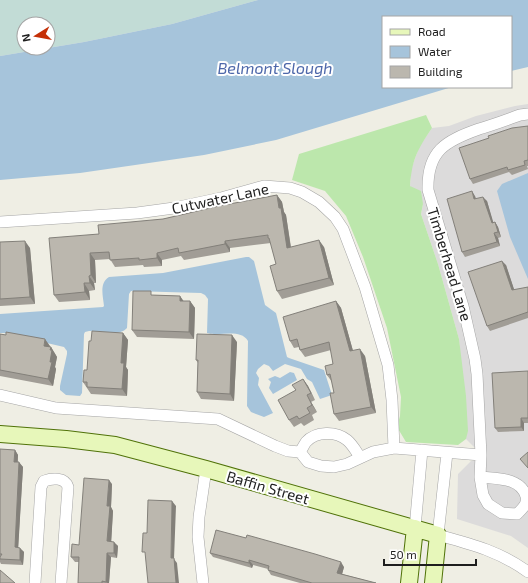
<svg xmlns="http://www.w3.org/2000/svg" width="528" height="583" viewBox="0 0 528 583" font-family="'Exo 2',sans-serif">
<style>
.residential{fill:#dcdbdb}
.grass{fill:#bce7ac}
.wetland{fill:#c2dcd6;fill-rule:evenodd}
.water{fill:#a6c4db}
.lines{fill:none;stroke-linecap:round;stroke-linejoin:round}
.street-casing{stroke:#a5a5a5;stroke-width:12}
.secondary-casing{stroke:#507209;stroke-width:18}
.street{stroke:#fff;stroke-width:11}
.secondary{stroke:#e7f7ba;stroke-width:16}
.wall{fill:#a19d96}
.shaded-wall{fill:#83807a}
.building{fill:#bbb7ae;stroke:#83807a}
.labels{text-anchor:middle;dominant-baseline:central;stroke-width:4;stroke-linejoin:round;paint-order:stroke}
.street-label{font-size:15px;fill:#1e1e1e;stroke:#fff}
.water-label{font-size:16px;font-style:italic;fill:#4e68aa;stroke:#fff}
</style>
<rect width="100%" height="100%" fill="#efeee4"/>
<path class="residential" d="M528 104V548L511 536 457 519 458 474 471 461 486 459 466 439 459 339 438 264 421 214 423 204 410 186 411 170 419 147 432 128 449 126 476 116 515 106Z"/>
<path class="grass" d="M426 115 432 128C417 150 412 160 410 186L421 191 423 204 421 214 438 264 459 339 466 396 468 431 466 439 458 445 406 442 397 427 400 416 401 397 387 328 363 257 346 216 325 191 292 180 299 154Z"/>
<path class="wetland" d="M0 0H258L172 24 84 42 0 56ZM24 24H48V48H24Z"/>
<path class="water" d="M258 0H528V67L511 71V17H383V87H452L276 140 204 155 80 173 0 180V56L84 42 172 24Z
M528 173V279L510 237 497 191 502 184Z
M246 257H249L254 261 265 305 276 313 287 357 289 358 324 370 332 395 320 399 312 382 307 379 301 369 285 364 273 371 269 366 264 364 258 369 256 373 259 378 258 385 273 413 264 417 251 412 247 406 248 341C240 328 220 337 207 333L208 299 205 295 201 293 131 291 129 294 127 328C119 337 100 331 89 331L85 332 84 334 82 393 80 396 66 395 60 390V386L67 354V351L64 347 4 333H0V314L103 307 104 306C103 296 99 283 109 277L163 273Z
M290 372 294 373 297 380 273 394 269 388 271 382 268 379 275 376 280 378Z"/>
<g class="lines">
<g class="street-casing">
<path id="street" d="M0 222 137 213 174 208 221 198 264 186 290 188 302 192 319 202 335 217 343 229 365 287 388 365 392 400 394 448
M0 395 56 408 218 419 275 446 288 451 300 452 308 462 321 466 334 467 347 464 373 452 394 448 481 455
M300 452C302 449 304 445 306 442 316 431 336 431 347 440 352 444 356 451 360 457
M447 453 438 535C471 544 499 551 528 572
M480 477C496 479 520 477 526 496 528 504 523 508 517 514L502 513 488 504 483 495 480 477 481 455 477 374 475 359 463 306 428 190C427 151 445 141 479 129 493 125 506 120 520 115L528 114
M415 528 422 450
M35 583 41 487 44 481C52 478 65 477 68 487L61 583
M203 583 198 537 199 517 206 469"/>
</g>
<g class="secondary-casing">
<path id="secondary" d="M0 434 66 439 115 445 206 469 438 535 433 583
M409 583 415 528"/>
</g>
<use href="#street" class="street"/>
<use href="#secondary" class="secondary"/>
</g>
<path class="wall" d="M528 126V166H527L528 169 512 175 509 172 473 184 470 179 489 138Z
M277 195 282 202 284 212 286 215 291 247H324L334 285 282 299 277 291 276 264 271 243 230 248V252L184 260 181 256 162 260V266L144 267 143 265 115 267 110 259 95 260 96 283H94L95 290 89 291 90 300 59 302 54 295 99 234 163 219Z
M475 196 476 199 487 201 493 223 495 222 498 227 501 237 498 238 500 246 465 257 462 252Z
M0 242 30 248 35 304 0 306Z
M506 265 514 290 528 287V318L490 331 487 326Z
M154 295 180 296 183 301H190L195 308 194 339 137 337 132 330Z
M336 301 341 308 353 351 365 356 376 413 339 421 334 414V393L332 382 327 375 333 364 331 350 305 357 300 350 299 347 294 348 290 341Z
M123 333 128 340 126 367 128 370 127 396 91 394 83 382 87 370 91 341Z
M0 334 50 346V347H51L57 357 55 367 56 369 53 386 0 376Z
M237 342 234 401 201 399 197 392 198 363 196 360Z
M528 371V423H524V431L498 432 495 428Z
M303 379 308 386 315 400 311 402 317 412 312 415 314 420 304 426 301 423 294 427 289 420 296 390Z
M0 449 15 450 18 455V462L23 467 18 547 24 552 23 565 1 564 0 562Z
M112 484 111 507 113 511 111 541 118 546 117 558 111 557 109 583H78L79 562H75L71 557 79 545Z
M210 553 344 567 342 574 376 583H300L271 575 268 570V569L253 565 252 568 213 557Z"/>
<path class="shaded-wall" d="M472 191 475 196 477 204 474 199Z
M277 195 282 202 284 212 286 215 292 256 287 248Z
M483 197 487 201 495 228 492 223Z
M495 222 498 227 501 237 498 232Z
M494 233 498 238 500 246 497 242Z
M319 240 324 247 334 285 329 278Z
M25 241 30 248 35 304 30 297Z
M225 241 230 248V252L225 244Z
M90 253 95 260 96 283 91 275Z
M157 253 162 260V266L157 258Z
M502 261 506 265 516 295 512 290Z
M89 276 94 283 95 290 90 283Z
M84 283 89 291 90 300 85 292Z
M180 296 185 303 180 301Z
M190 301 195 308 194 339 189 332Z
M336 301 341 308 355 358 350 351Z
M123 333 128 340 126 367 128 370 127 396 122 389 121 363Z
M232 335 237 342 234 401 230 394Z
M45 339 50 346 49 353 44 346Z
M51 347 57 357 55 367 56 369 53 386 48 379Z
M360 349 365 356 376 413 371 407Z
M303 379 308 386 315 400Z
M307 395 311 402 317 412 312 405Z
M521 418 524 423V431L521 427Z
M15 450 18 455 17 467 14 462Z
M19 462 23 467 18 552 15 547Z
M109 480 112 484 111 507 113 511 111 546 107 541V506Z
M172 501 176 506 174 559 177 563 179 583H176L171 558Z
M114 542 118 546 117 558 114 553Z
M20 548 24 552 23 565 20 560Z
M107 553 111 557 109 583H107L106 582Z
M249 560 253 565 252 568 249 563Z
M341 562 344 567 341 578 337 573Z"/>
<path class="building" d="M528 126V160L524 161 525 165 508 170 507 167 470 179 459 148 489 138 488 136 512 128Z
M472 191 474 199 483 197 492 223 495 222 498 232 494 233 497 242 462 252 447 199Z
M277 195 279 208H281L287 248 319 240 329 278 277 291 270 266 276 264 269 238H268V235L225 241V244L179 253 178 248 157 253V258L139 260V258L110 260 109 252 90 253 91 275 89 276 90 283H84L85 292 54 295 49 238 99 234 98 225 163 219 219 206Z
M25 241 30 297 0 299V242Z
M502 261 512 290 528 287V312L487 326 468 272Z
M133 291H151V295L180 296V301H190L189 332 132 330Z
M336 301 350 351 360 349 371 407 334 414 330 393H334L330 374 327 375 325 366 333 364 329 342 300 350 297 339 290 341 283 317Z
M92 331 123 333 121 363H124L122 389 87 387V382H83L84 370H87L89 341H91Z
M6 332 45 339 44 346 51 347 50 350H52L50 362H52L48 379 0 370V334L6 335Z
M197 334 232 335 230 394 197 392 198 360H196Z
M528 371V418H521V427L495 428 492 373Z
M303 379 311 393 307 395 312 405 307 408 310 413 299 419 297 416 289 420 278 400 296 390 292 385Z
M0 449 15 450 14 462H19L15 547 20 548V560L0 559V557L2 554H0Z
M528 452V468L520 459Z
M84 478 109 480 107 506H110L107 541 114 542V553H107L106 582 102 581V583H78L79 557H71L72 544 79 545Z
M148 500 172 501 171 558H174L176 583H148L145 552H142L143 533H147Z
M216 530 246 538 247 535 315 554 341 562 337 573 376 583H312L268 570 269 566 249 560V563L210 553Z
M0 570 15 583H0Z"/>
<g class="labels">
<g class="street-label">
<text transform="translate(220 198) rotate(-12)">Cutwater Lane</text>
<text transform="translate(450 264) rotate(73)">Timberhead Lane</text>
<text transform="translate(268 487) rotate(16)">Baffin Street</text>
</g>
<g class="water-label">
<text x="275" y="67">Belmont Slough</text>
</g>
</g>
<rect x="382" y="16" width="130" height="72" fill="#ffffff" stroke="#a5a5a5"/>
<rect x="390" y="29" width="20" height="6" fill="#e7f7ba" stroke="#a5a5a5"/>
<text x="418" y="36" font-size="12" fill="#1e1e1e">Road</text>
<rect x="390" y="46" width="20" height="12" fill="#a6c4db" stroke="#a5a5a5"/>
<text x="418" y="56" font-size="12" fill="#1e1e1e">Water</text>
<rect x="390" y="66" width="20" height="12" fill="#bbb7ae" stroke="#a5a5a5"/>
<text x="418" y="76" font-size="12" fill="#1e1e1e">Building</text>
<g transform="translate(36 36) rotate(259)"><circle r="19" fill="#ffffff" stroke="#a5a5a5"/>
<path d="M0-3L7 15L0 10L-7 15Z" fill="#c53007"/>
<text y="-6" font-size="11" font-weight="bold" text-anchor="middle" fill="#1e1e1e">N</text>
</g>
<path d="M384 559v6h92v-6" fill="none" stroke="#1e1e1e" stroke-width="2"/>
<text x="390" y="559" font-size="12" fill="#1e1e1e" stroke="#ffffff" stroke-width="3" paint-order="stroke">50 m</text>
</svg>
